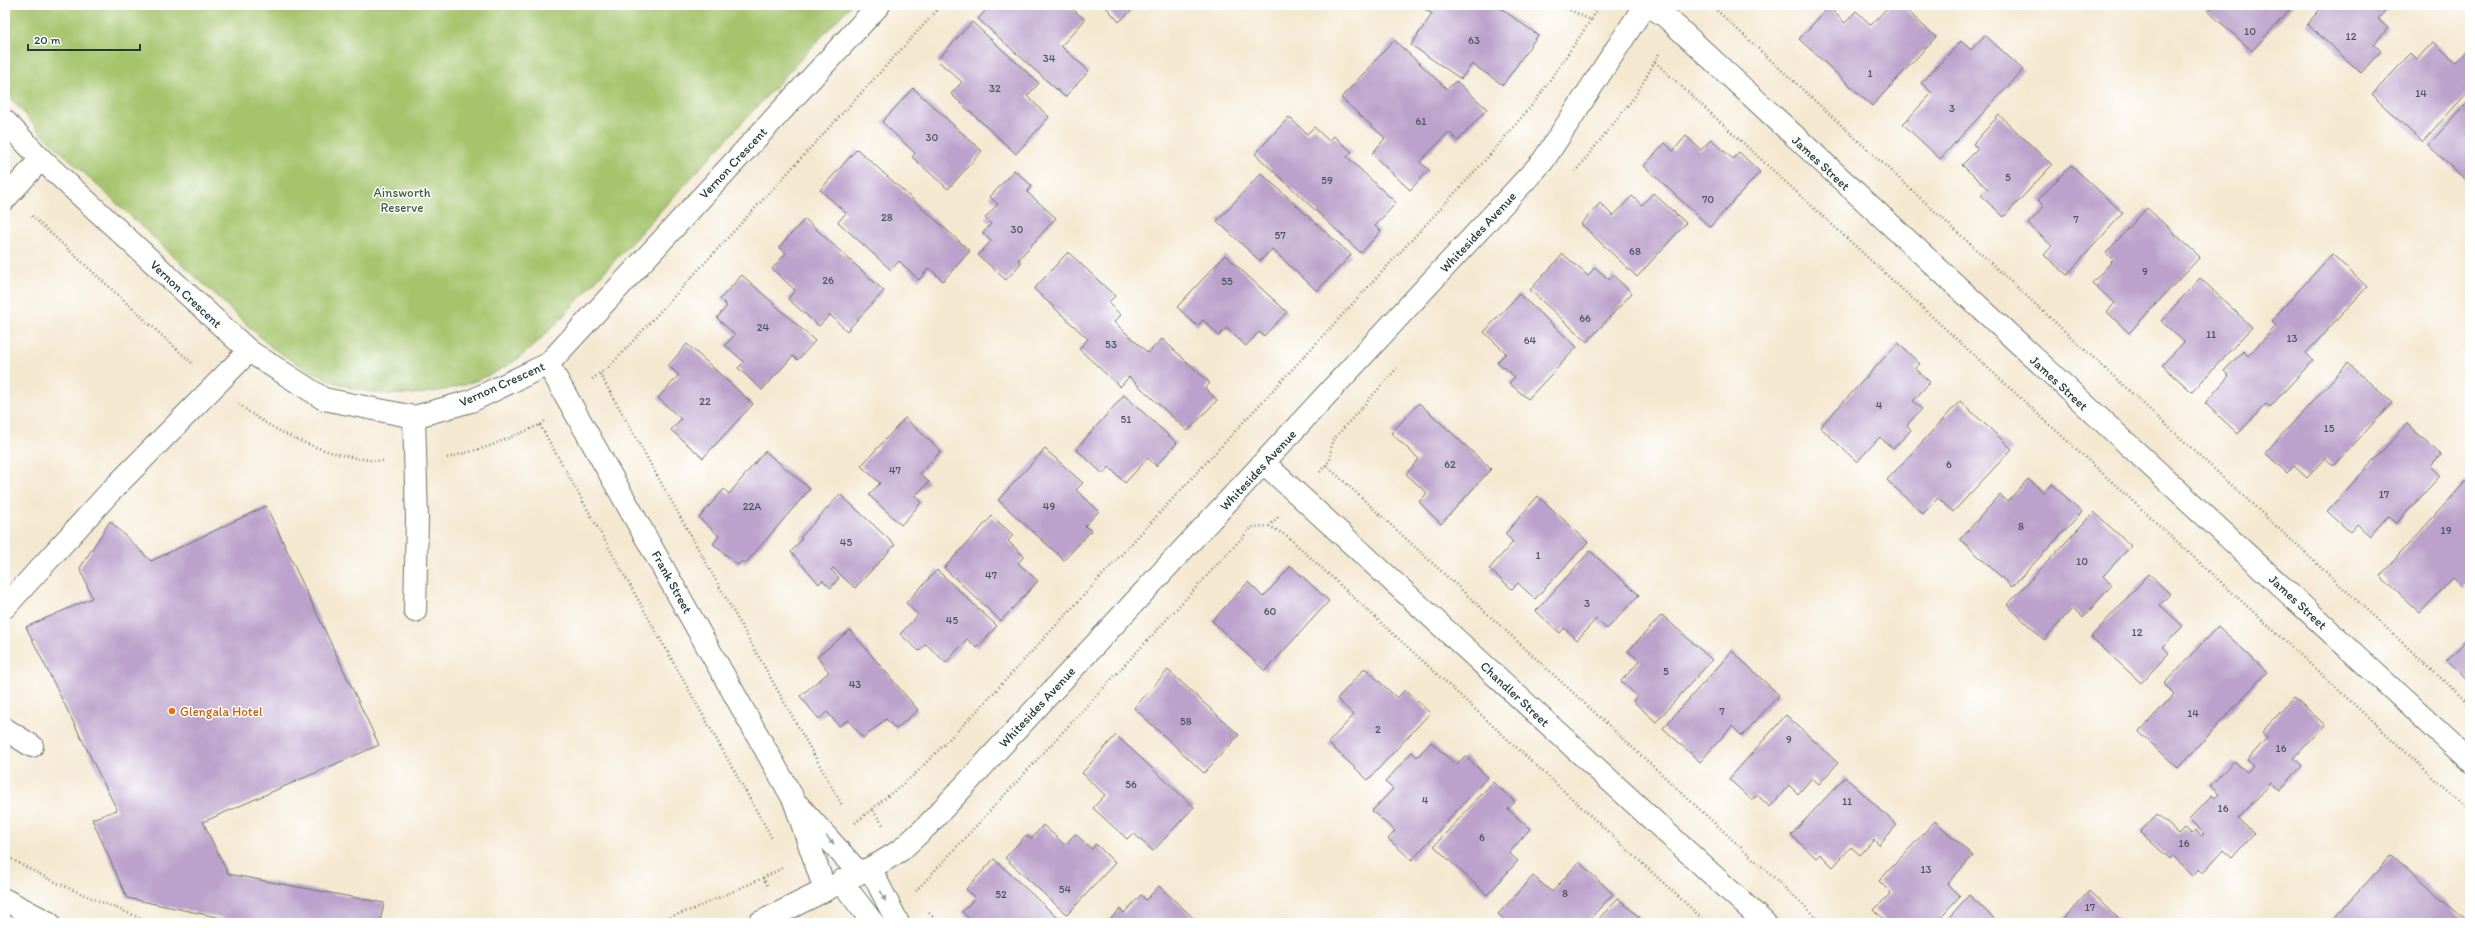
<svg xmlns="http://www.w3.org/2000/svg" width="2475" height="928" viewBox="0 0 2475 928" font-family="Itim,sans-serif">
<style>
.green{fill:#a5c46c;stroke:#628050}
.building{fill:#bba1cb}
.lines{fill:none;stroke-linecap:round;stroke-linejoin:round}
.minor-casing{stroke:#6a796b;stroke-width:24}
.path{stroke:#6a796b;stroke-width:2.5;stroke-dasharray:1 3;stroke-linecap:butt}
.minor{stroke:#fff;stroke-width:22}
.oneway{fill:#8f9e9a}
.food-dot{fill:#e8710a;stroke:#fff;stroke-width:1.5}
.labels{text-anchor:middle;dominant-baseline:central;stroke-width:3;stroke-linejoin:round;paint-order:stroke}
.number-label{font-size:11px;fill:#46565a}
.street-label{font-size:13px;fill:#1f3d34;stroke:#fff}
.park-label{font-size:13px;fill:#405f42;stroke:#fff}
.food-label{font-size:13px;fill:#c56008;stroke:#fff;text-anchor:start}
</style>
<rect width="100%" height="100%" fill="#fff"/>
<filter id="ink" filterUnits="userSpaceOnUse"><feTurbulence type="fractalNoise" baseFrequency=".025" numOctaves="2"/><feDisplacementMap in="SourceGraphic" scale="8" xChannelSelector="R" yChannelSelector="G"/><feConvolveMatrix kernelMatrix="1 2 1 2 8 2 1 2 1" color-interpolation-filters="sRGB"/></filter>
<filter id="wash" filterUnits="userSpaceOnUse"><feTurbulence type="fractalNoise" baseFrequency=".012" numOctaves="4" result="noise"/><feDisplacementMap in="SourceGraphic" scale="16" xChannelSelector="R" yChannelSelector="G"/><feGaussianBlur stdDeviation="0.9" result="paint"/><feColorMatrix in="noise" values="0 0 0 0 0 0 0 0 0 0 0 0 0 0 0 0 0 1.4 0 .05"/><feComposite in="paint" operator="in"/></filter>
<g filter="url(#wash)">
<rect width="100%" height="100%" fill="#f5e8d1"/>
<path class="green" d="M5 5H851L567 312C551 329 535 346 516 360 470 391 406 403 352 388 323 380 296 364 271 347L39 131 5 91Z"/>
<g id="blocks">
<path class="building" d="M990 5H1055L1058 7 1068 5 1085 20 1061 46 1089 71 1065 97 978 19Z
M1104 5H1138L1119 22Z
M1425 5H1496L1538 35 1503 85 1472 64 1461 79 1411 45 1432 14 1423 8Z
M1890 5H1901L1936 37 1872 106 1799 39 1829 7 1845 23 1856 11 1871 25Z
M2214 5H2294L2252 51 2208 11Z
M2324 5H2391L2378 19 2388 28 2374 44 2381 51 2361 73 2307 24Z
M972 22 1039 83 1027 96 1049 117 1016 154 951 94 962 82 937 60Z
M1985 35 2023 70 1940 159 1903 124 1932 93 1921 83 1961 41 1971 50Z
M1394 40 1447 89 1456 81 1487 109 1458 141 1449 132 1420 162 1429 170 1410 190 1372 154 1385 138 1341 98Z
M2433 42 2456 62 2466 51 2470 55V90L2422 142 2372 95 2411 53 2417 59Z
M913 88 982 151 948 189 912 157 915 153 882 122Z
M2470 100V184L2428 145Z
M1999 115 2052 165 2004 217 1981 196 1988 189 1962 165 1978 149 1973 144Z
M1289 117 1307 134 1314 127 1329 141 1334 136 1352 152 1347 157 1396 203 1375 226 1381 231 1361 253 1255 154Z
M1686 136 1701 150 1711 139 1733 159 1739 152 1760 172 1710 227 1644 166 1665 143 1673 151Z
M857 149 970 251 943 281 929 268 919 280 899 261 891 270 838 222 846 213 820 190Z
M2071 165 2123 213 2067 275 2044 255 2052 246 2028 224 2044 206 2038 200Z
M1014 170 1032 186 1027 192 1056 218 1018 260 1021 263 1006 280 978 255 991 241 983 233 991 224 985 218 998 204 990 197Z
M1261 173 1351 255 1317 291 1272 249 1260 261 1217 221Z
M1653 193 1686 223 1637 277 1581 224 1600 203 1613 216 1632 196 1642 205Z
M2147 208 2200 257 2129 333 2107 312 2115 303 2092 283 2113 260 2106 253Z
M805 219 884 291 847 331 830 315 819 326 788 299 795 290 772 269 786 253 779 247Z
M1068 252 1115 296 1108 303 1121 315 1114 322 1148 353 1162 339 1210 383 1205 388 1217 400 1188 431 1129 377 1120 387 1079 349 1088 339 1034 289Z
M1563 254 1588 276 1595 267 1609 280 1613 275 1632 293 1587 342 1530 290Z
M2332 254 2367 287 2306 353 2313 360 2270 407 2266 404 2238 434 2205 403 2229 376 2224 371 2243 351 2248 356 2276 326 2271 321Z
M1225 255 1287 312 1264 336 1259 332 1246 346 1226 328 1219 336 1203 320 1197 326 1177 307Z
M742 275 815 341 798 360 793 356 762 390 738 368 744 362 725 345 735 335 717 318 727 306 720 299Z
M2200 278 2252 327 2192 392 2162 365 2184 342 2161 321Z
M1519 294 1577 347 1528 399 1509 383 1515 377 1497 362 1506 353 1484 332Z
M1898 343 1920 364 1915 368 1930 382 1913 401 1922 409 1907 425 1911 430 1893 449 1880 437 1857 462 1820 427Z
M687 344 753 404 703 458 671 430 681 419 658 398 679 375 668 366Z
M2348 363 2392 403 2334 466 2325 458 2307 478 2294 466 2287 473 2265 453Z
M1124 395 1177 443 1156 466 1148 458 1125 483 1109 467 1103 474 1076 449Z
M1960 401 2012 449 1953 512 1938 498 1923 514 1887 480Z
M1419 403 1491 469 1441 524 1419 502 1427 493 1406 474 1419 459 1391 433Z
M905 418 941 451 920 474 929 482 915 496 922 502 901 525 869 495 880 483 861 466Z
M2407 424 2441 455 2430 466 2440 476 2396 524 2388 516 2370 536 2357 524 2350 532 2327 511Z
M1045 449 1083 483 1076 490 1099 511 1085 526 1091 531 1064 560 998 500Z
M765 451 810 489 745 564 742 561 738 565 713 544 719 536 699 518 724 489 729 494Z
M2028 479 2044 492 2052 484 2082 512 2012 587 1960 539 2000 495 2007 502Z
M2466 481 2470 485V581L2464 588 2453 578 2420 613 2380 576Z
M840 494 895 545 855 588 833 568 831 570 839 578 831 588 822 580 819 584 791 552 802 539 800 538Z
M1538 496 1588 542 1535 599 1518 583 1512 589 1489 569 1513 542 1505 534Z
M266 506 379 745 203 822 228 874 384 903 380 923H245L127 898 92 819 117 810 26 627 92 598 80 568 110 521 151 561Z
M2094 512 2131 546 2103 576 2112 585 2083 618 2073 608 2044 640 2007 605Z
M992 516 1013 535 1008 541 1024 556 1018 563 1038 581 1001 621 944 568Z
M1590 551 1639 595 1607 629 1596 619 1577 640 1564 628 1560 633 1536 611Z
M1291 566 1329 601 1265 671 1212 621 1248 582 1263 597Z
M937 570 997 626 977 648 967 639 946 663 926 644 919 651 900 634 918 615 906 603Z
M2149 574 2170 594 2160 605 2183 626 2163 647 2169 653 2141 683 2091 637Z
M1662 615 1712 660 1656 722 1633 701 1637 696 1621 681 1640 661 1628 651Z
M2218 626 2267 672 2178 768 2139 732 2174 694 2164 684Z
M850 630 918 710 896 729 886 719 863 738 848 720 839 726 827 712 819 719 800 696 829 672 817 657Z
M2470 636V682L2447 661Z
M1732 651 1779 695 1742 736 1732 726 1700 762 1663 728Z
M1365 668 1397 698 1405 690 1430 713 1368 780 1328 743 1354 715 1337 699Z
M1168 670 1239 735 1204 773 1134 708Z
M2294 697 2325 725 2294 758 2302 766 2280 790 2271 783 2238 819 2254 833 2232 858 2223 850 2203 873 2199 869 2193 875 2173 856 2170 859 2140 832 2157 814 2179 834 2185 828 2192 834 2195 830 2202 836 2204 834 2189 819 2212 795 2215 798 2219 794 2210 786 2234 761 2247 772 2253 766 2247 760 2267 738 2262 732Z
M1786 715 1838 763 1819 784 1812 778 1798 794 1789 785 1770 807 1757 795 1752 800 1729 779Z
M1116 735 1194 807 1153 851 1133 833 1127 839 1093 808 1105 795 1082 773Z
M1431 742 1456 765 1465 756 1488 777 1412 860 1388 839 1395 831 1372 811 1393 789 1385 782 1412 752 1417 757Z
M1845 777 1897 825 1879 845 1874 840 1860 855 1851 847 1833 867 1820 854 1816 858 1791 835Z
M1493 782 1515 802 1508 809 1530 829 1509 853 1518 861 1487 895 1434 846Z
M1935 821 1973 856 1947 884 1960 896 1935 923H1888L1874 910 1891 893 1879 881Z
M1043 825 1065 845 1075 834 1092 849 1096 844 1115 863 1067 915 1005 858 1026 835 1031 839Z
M2392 855 2469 923H2342L2335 917Z
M994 859 1061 921 1059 923H974L962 912 975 898 966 889Z
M1579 862 1613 894 1586 923H1508L1498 914 1533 876 1552 892Z
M1159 886 1199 923H1107L1120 909 1124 913 1141 895 1146 900Z
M2089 891 2123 923H2060Z
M1969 895 1999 923H1944Z
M1618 898 1640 918 1635 923H1595Z"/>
</g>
</g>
<g filter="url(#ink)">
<use href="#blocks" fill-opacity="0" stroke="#6a796b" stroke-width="1"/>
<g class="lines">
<g class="minor-casing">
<path id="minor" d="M1648 5 1665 16 2470 761
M5 121 41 159 249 351 324 399 414 417 471 401 548 364 879 5
M5 199 41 159
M548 364 794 800 825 890
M414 417 417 518 415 611
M1265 464 1765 923
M5 607 110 492 249 351
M5 729 32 746
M799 806 859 873
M870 868 898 923
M841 881 873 923
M5 900 49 923
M759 923 880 863 901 850 927 826 1543 161 1645 5"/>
</g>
<path class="path" d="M1559 5 1591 20 1601 5
M1711 5 2470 705
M1655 62 2470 811
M1575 172 1636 95 1659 54
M32 216 193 364
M600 374 842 805
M592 379 609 367 942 5
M239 404C278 436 333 459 384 461
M540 425 773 840
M447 458 487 447 540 425 545 421
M1326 465 1823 923
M1320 472 1330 460 1332 441 1397 368
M1269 526 1287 536 1707 923
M872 809 914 775 977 711 1489 156 1537 99 1591 20
M855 823 872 809 883 825
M5 855C51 883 102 902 152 923
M763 878 784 867
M916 891 1252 527 1269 526 1278 517
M929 913 939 923
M651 923 691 910 763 878 767 885"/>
<use href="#minor" class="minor"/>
</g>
<defs><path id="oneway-solid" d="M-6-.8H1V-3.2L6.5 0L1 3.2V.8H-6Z"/></defs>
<g class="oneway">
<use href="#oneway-solid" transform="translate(830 840) rotate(48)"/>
<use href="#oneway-solid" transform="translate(883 896) rotate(65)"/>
</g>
</g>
<circle class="food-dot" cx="172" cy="711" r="4"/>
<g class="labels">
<g class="number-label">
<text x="2250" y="31">10</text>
<text x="2351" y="36">12</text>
<text x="1474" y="40">63</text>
<text x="1049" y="58">34</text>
<text x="1870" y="73">1</text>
<text x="995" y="88">32</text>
<text x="2421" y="93">14</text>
<text x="1952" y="108">3</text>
<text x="1421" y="121">61</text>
<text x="932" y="137">30</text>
<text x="2008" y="177">5</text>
<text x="1327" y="180">59</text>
<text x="1708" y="199">70</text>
<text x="887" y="217">28</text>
<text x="2076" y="219">7</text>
<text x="1017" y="229">30</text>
<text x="1280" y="235">57</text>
<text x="1635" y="251">68</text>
<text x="2145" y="271">9</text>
<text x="828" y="280">26</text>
<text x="1227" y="281">55</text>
<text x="1585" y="318">66</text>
<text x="763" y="327">24</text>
<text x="2211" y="334">11</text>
<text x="2292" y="338">13</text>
<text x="1530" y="340">64</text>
<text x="1111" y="344">53</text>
<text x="705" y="401">22</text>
<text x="1879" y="405">4</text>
<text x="1126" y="419">51</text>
<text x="2329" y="428">15</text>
<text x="1450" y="464">62</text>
<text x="1949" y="464">6</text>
<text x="895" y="470">47</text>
<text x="2384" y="494">17</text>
<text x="752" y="506">22A</text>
<text x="1049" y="506">49</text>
<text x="2021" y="526">8</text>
<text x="2446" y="530">19</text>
<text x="846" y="542">45</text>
<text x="1538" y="555">1</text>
<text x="2082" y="561">10</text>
<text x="991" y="575">47</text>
<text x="1587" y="603">3</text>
<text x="1270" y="611">60</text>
<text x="952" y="620">45</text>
<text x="2137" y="632">12</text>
<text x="1666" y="671">5</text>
<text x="855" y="684">43</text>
<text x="1722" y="711">7</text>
<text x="2193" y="713">14</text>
<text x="1186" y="721">58</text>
<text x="1378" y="729">2</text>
<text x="1789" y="739">9</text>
<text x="2281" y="748">16</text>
<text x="1131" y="784">56</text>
<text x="1425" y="800">4</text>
<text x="1847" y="801">11</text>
<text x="2223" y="808">16</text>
<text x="1482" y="837">6</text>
<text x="2184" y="843">16</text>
<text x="1926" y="869">13</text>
<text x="1065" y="889">54</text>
<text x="1565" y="893">8</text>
<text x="1001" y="894">52</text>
<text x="2090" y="907">17</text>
</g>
<g class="street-label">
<text transform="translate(733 163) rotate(-47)">Vernon Crescent</text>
<text transform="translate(1821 163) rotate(43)">James Street</text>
<text transform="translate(1478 232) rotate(-47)">Whitesides Avenue</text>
<text transform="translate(186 294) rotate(43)">Vernon Crescent</text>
<text transform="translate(2059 383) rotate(43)">James Street</text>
<text transform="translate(502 384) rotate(-24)">Vernon Crescent</text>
<text transform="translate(1258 470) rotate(-47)">Whitesides Avenue</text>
<text transform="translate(672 582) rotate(61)">Frank Street</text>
<text transform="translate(2298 602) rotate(43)">James Street</text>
<text transform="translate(1515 694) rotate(43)">Chandler Street</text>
<text transform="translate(1037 707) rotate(-47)">Whitesides Avenue</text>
</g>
<g class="park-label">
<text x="402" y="192">Ainsworth<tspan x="402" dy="15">Reserve</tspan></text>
</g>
<g class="food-label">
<text x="180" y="711">Glengala Hotel</text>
</g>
</g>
<rect width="2475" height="928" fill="none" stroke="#fff" stroke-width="20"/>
<path d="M28 44v6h112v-6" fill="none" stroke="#1f3d34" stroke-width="2"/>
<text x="34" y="44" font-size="12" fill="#1f3d34" stroke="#ffffff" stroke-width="3" paint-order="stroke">20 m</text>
</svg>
